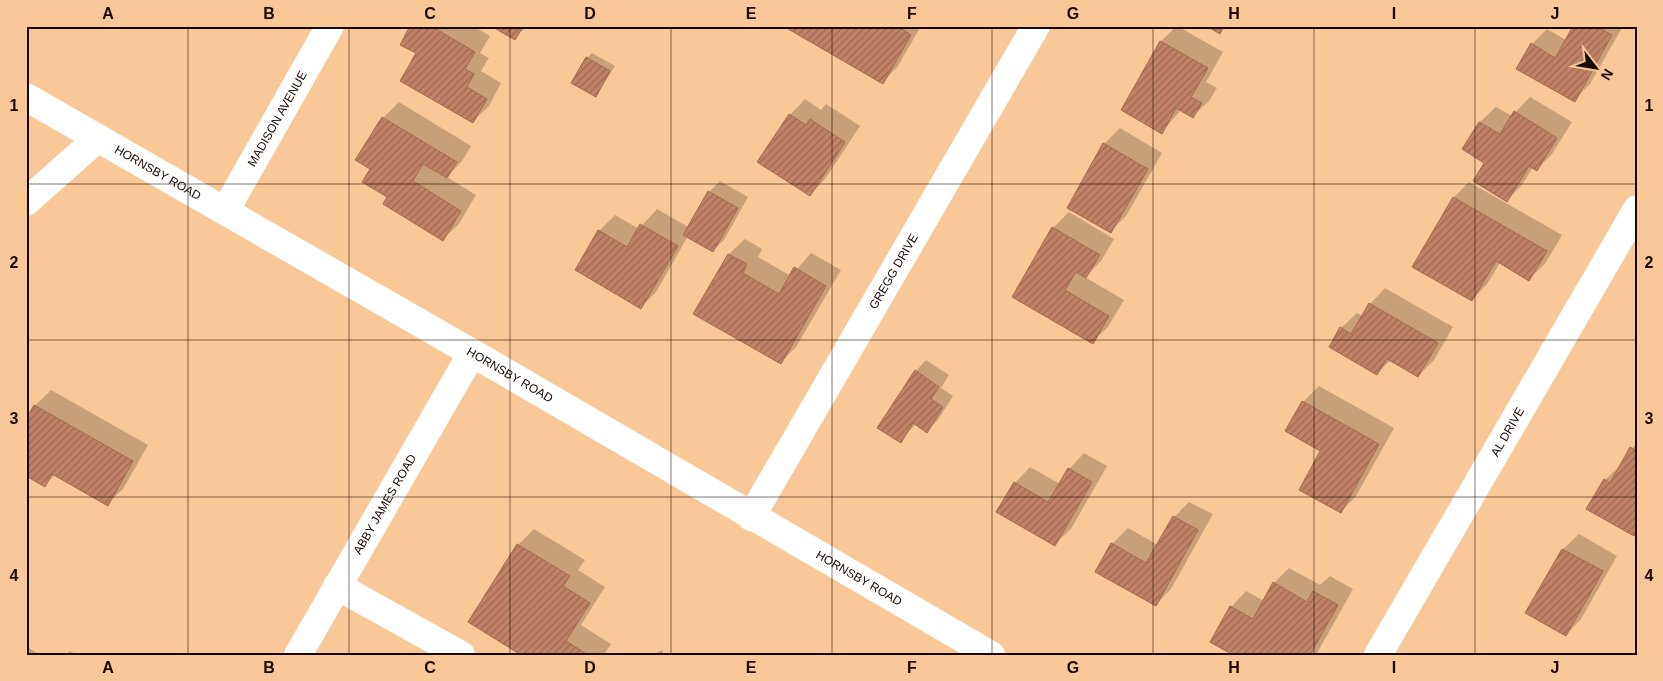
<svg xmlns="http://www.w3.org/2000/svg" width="1663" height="681" viewBox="0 0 1663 681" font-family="Helvetica,sans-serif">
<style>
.shadow{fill:#0003}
.building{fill:url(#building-hatch);stroke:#a56b50}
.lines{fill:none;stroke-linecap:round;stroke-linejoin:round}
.minor{stroke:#fff;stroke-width:28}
.grid{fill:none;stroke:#190800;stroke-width:1;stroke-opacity:0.55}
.labels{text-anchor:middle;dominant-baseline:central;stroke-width:4.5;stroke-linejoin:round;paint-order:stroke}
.street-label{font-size:12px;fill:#190800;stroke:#f9c898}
.neatline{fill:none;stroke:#190800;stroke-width:2}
.grid-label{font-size:16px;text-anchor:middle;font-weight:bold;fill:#190800}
</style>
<defs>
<pattern id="building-hatch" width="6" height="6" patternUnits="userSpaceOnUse" patternTransform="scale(1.25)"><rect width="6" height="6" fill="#c08368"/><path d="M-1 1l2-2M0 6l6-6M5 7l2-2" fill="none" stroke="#9b6953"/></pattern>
</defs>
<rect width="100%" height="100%" fill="#f9c898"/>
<path class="shadow" d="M412 26H473L490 36 480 53 489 58 481 71 501 83 489 106 473 121 418 53Z
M494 26H527L515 38Z
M786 26H921L898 66 883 82Z
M1177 26 1223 52 1206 82 1217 88 1209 101 1193 116 1181 110 1162 132 1122 110 1161 41Z
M1574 26H1623L1590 84 1574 100 1532 44 1547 29 1566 40Z
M592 53 615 66 596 96 587 58Z
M1530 97 1572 122 1552 154 1537 169 1533 167 1522 185 1507 200 1485 162 1464 149 1480 122 1496 107 1512 116Z
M805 99 821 110 826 104 860 126 825 179 810 195 790 115Z
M399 102 471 146 462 161 447 177 476 195 459 224 443 239 389 197 372 169 383 118Z
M1120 128 1162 153 1126 216 1111 231 1104 144Z
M720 181 748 197 724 240 713 250 688 236 656 292 641 307 599 231 615 215 639 229 657 209 688 227 709 192Z
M1469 182 1562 235 1545 264 1529 279 1500 263 1487 284 1472 300 1414 266 1454 197Z
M1069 212 1114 239 1101 261 1085 277 1124 300 1108 327 1092 342 1013 297 1053 228Z
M745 239 762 249 758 257 791 276 811 253 841 270 796 347 780 363 695 313 729 254Z
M1385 288 1453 327 1434 360 1418 376 1391 360 1377 373 1341 328 1357 313 1363 316 1370 304Z
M926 360 949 375 941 388 953 396 938 420 927 431 916 424 900 441 916 371Z
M1319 386 1394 428 1356 496 1341 512 1322 450 1303 402Z
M51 390 148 445 123 489 107 504 56 474 45 485 26 421 35 406Z
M1637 442V532L1605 480 1621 465Z
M1084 453 1107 466 1071 529 1055 544 1015 483 1030 467 1060 484 1069 469Z
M1189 502 1213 514 1171 589 1156 605 1112 544 1128 528 1158 545 1174 517Z
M534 529 585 560 578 570 605 587 581 625 611 644 604 655H523L470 622 518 545Z
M1579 534 1617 556 1581 619 1566 635 1527 613 1563 549Z
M1289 568 1320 585 1330 576 1353 589 1316 655H1236L1231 607 1246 591 1264 601 1274 583Z
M26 646 40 655H26Z
M662 650 664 655H651Z
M70 651 77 655H66Z"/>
<path class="building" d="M410 26H431L475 52 465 69 474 74 467 87 487 99 473 123 400 81 416 53 400 45Z
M491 26H523L515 40Z
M783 26H897L911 35 883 84Z
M1206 26H1224L1220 34Z
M1573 26H1596L1612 35 1575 102 1516 69 1531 43 1555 58Z
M1160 41 1208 68 1191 97 1202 103 1193 118 1176 108 1162 134 1121 110Z
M586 57 610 71 596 97 571 83Z
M1514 111 1557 138 1537 171 1529 166 1507 202 1473 181 1484 163 1462 149 1479 122 1500 134Z
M789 114 806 125 810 119 845 142 810 196 757 162Z
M382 117 457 162 447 178 423 164 413 181 461 211 443 241 383 204 387 197 362 182 370 169 355 160Z
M1103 143 1148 169 1111 233 1067 208Z
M708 191 738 208 713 252 683 235Z
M1453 197 1547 251 1529 281 1496 261 1472 301 1412 267Z
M640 224 678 246 641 309 575 270 598 230 627 247Z
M1052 227 1100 255 1086 278 1076 272 1065 290 1109 316 1093 344 1012 297Z
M728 254 747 264 743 273 779 294 794 267 826 286 781 364 693 314Z
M1369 303 1438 343 1418 377 1387 359 1377 375 1329 347 1340 327 1351 334Z
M915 370 939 387 931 399 943 407 927 433 913 423 901 443 877 428Z
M1302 401 1379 444 1341 513 1299 490 1320 451 1285 431Z
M34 405 133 461 108 506 52 474 45 487 26 476V419Z
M1630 447 1637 451V532L1634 536 1586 509 1604 479 1610 483Z
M1068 468 1092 482 1055 546 996 512 1014 482 1048 502Z
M1173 516 1198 530 1156 606 1095 572 1111 543 1146 563Z
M517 544 570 576 563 586 590 603 566 641 588 655H521L468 622Z
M1562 549 1603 571 1566 636 1525 613Z
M1273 582 1307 602 1313 591 1338 605 1310 655H1233L1210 642 1230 606 1253 619Z"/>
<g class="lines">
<g class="minor">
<path id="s1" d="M26 97 481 358 991 655"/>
<path d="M26 202 98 138"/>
<path id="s2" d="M225 211 330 26"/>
<path id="s3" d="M751 517 1036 26"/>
<path d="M337 586 461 655"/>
<path id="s4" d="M298 655 472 353"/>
<path id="s5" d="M1378 655 1637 209"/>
</g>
</g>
<path class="grid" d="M188 26V655M349 26V655M510 26V655M671 26V655M832 26V655M992 26V655M1153 26V655M1314 26V655M1475 26V655M26 184H1637M26 340H1637M26 497H1637"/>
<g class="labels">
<g class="street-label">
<text stroke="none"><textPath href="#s2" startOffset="106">MADISON AVENUE</textPath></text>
<text stroke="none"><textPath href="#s1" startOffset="152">HORNSBY ROAD</textPath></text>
<text stroke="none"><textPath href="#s3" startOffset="284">GREGG DRIVE</textPath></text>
<text stroke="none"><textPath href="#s1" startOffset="558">HORNSBY ROAD</textPath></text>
<text stroke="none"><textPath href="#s5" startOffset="258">AL DRIVE</textPath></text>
<text stroke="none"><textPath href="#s4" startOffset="174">ABBY JAMES ROAD</textPath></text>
<text stroke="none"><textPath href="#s1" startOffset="962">HORNSBY ROAD</textPath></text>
</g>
</g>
<rect width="1663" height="681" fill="none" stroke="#f9c898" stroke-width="55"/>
<g transform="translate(1596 68) rotate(121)" stroke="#f9c898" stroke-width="4" paint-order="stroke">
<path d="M0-4L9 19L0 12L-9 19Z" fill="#190800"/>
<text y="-8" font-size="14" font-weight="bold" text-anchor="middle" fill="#190800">N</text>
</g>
<rect x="28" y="28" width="1608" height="626" class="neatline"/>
<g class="grid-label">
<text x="108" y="19">A</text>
<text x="269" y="19">B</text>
<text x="430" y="19">C</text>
<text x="590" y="19">D</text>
<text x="751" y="19">E</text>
<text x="912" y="19">F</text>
<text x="1073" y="19">G</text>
<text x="1234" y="19">H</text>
<text x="1394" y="19">I</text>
<text x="1555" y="19">J</text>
<text x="14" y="111">1</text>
<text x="1649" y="111">1</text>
<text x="14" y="268">2</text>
<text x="1649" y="268">2</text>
<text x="14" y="424">3</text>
<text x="1649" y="424">3</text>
<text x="14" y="581">4</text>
<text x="1649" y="581">4</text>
<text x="108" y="673">A</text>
<text x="269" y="673">B</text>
<text x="430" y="673">C</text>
<text x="590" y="673">D</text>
<text x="751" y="673">E</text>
<text x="912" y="673">F</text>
<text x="1073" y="673">G</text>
<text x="1234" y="673">H</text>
<text x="1394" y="673">I</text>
<text x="1555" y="673">J</text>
</g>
</svg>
